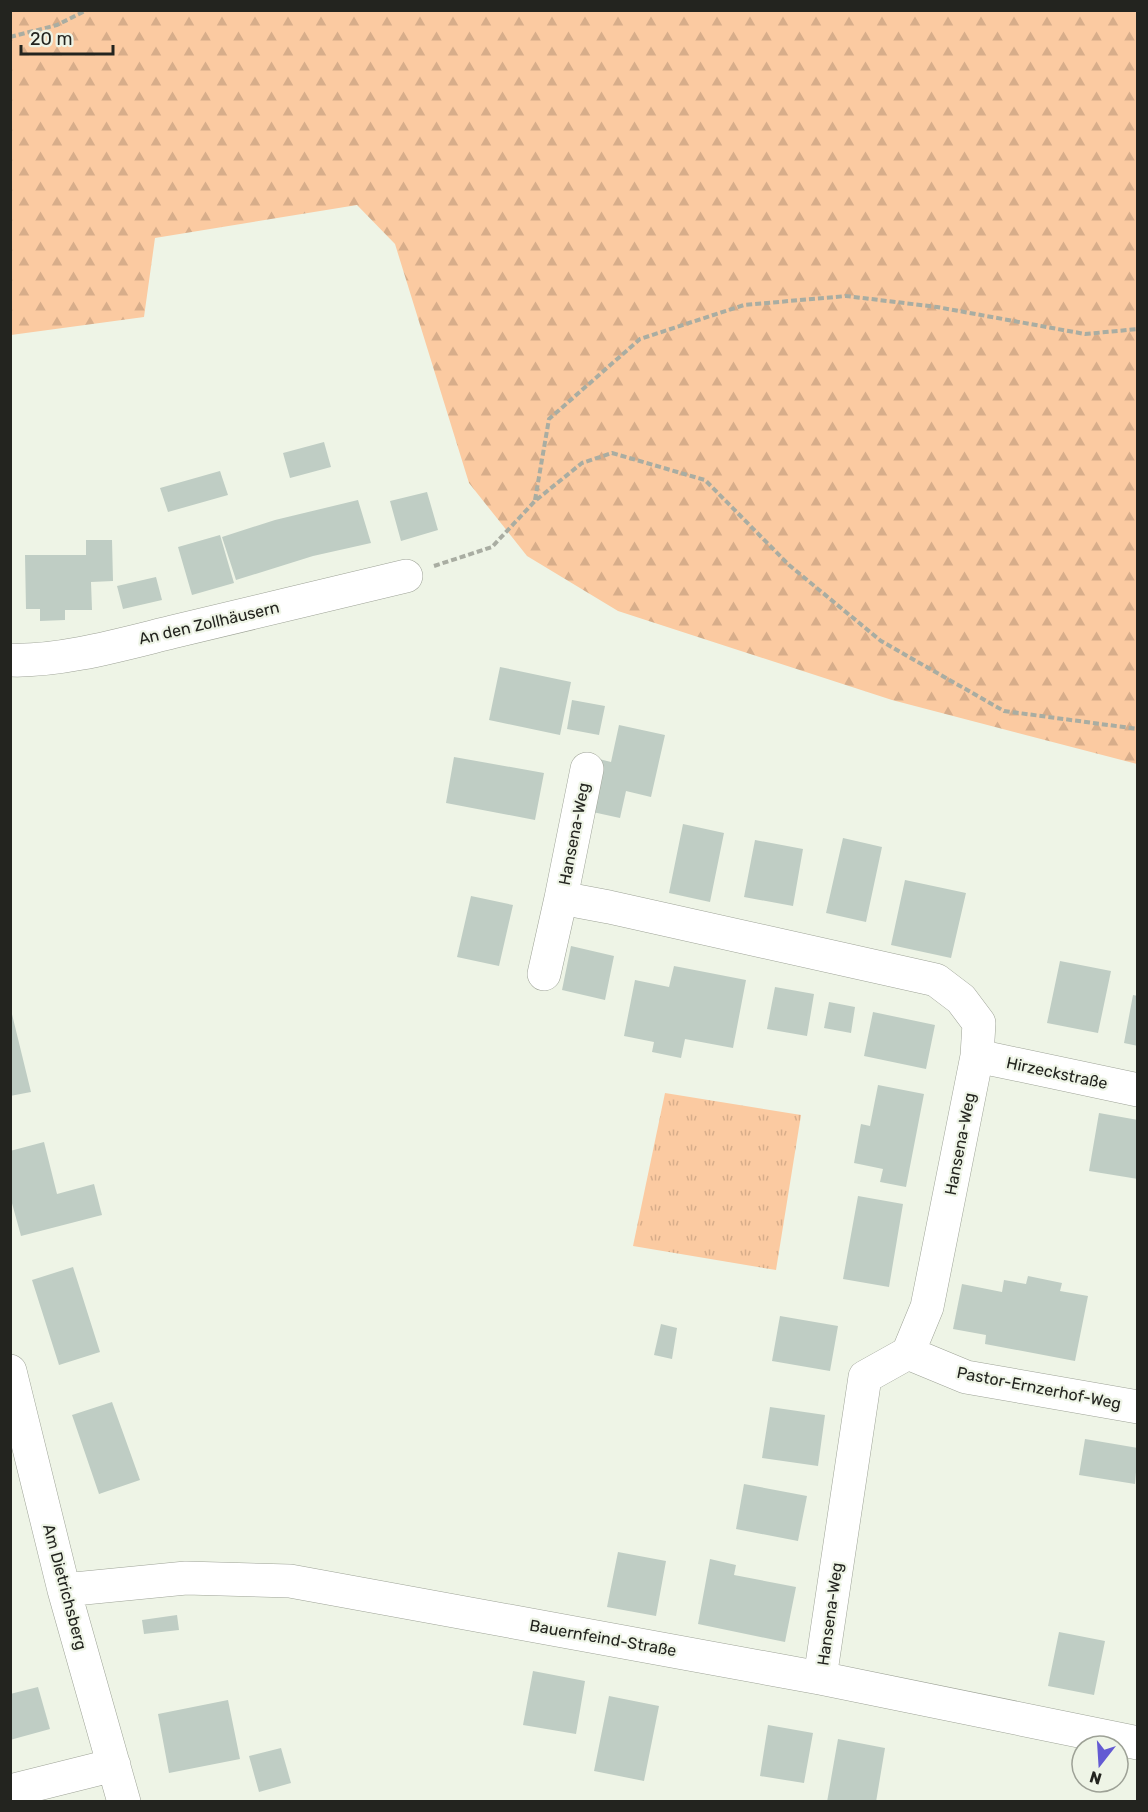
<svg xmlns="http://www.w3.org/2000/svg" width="1148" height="1812" viewBox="0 0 1148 1812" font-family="Rubik,sans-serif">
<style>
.forest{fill:url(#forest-firs)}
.park{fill:url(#park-tufts)}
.building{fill:#bfcdc4}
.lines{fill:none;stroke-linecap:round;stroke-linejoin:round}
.street-casing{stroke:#9ea397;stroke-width:34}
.path{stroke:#a9ada2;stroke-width:4;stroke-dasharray:6 3;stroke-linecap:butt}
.street{stroke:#fff;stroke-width:33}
.labels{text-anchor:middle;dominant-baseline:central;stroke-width:4.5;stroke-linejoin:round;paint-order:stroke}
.street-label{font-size:16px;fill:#23241f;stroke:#eef4e6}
</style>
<defs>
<pattern id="forest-firs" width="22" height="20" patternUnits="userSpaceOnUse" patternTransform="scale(1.5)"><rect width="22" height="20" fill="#fbcaa1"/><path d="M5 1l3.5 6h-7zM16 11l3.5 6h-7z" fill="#d7ad8a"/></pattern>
<pattern id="park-tufts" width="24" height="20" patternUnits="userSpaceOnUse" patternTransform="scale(1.5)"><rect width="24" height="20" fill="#fbcaa1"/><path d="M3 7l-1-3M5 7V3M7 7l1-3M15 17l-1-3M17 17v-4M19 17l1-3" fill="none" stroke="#d7ad8a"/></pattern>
</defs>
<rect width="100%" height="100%" fill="#eef4e6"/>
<path class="forest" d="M10 11H1137V764L892 700 618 611 527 556 469 483 395 244 357 205 155 238 144 317 11 335Z"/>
<path class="park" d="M665 1093 801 1115 776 1270 633 1246Z"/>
<path class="building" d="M324 442 331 467 290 478 283 453Z
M220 471 228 495 168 512 160 488Z
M427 492 438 530 401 541 390 501Z
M358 500 371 543 313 556 236 580 222 537 275 520Z
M220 535 234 583 192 595 178 547Z
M86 540H112L113 581 91 582 92 610H65V620L40 621V609H26L25 555H86Z
M156 577 162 600 123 609 117 586Z
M500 667 571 682 560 735 489 720Z
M572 700 605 706 599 735 567 729Z
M619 725 665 735 651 797 626 791 620 818 588 811 599 759 611 762Z
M454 757 544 773 535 820 446 803Z
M683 824 724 833 710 902 669 893Z
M843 838 882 847 866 922 826 913Z
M755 840 803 849 793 906 744 897Z
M905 880 966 893 951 958 891 945Z
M471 896 513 905 499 966 457 957Z
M571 946 614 956 605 1000 562 990Z
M1060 961 1111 971 1098 1033 1047 1023Z
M674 966 746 980 733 1048 685 1039 681 1058 652 1052 654 1042 624 1036 635 980 669 987Z
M775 987 814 994 807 1036 767 1029Z
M1133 995 1138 996V1046L1124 1043Z
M829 1002 855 1007 851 1033 824 1028Z
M10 1006 31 1092 10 1096Z
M873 1012 935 1025 926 1069 864 1056Z
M878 1085 924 1094 906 1187 880 1182 883 1169 854 1163 861 1124 870 1126Z
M1099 1113 1138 1120V1179L1089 1171Z
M44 1142 57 1194 94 1184 102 1215 21 1236 10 1196V1151Z
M858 1196 903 1204 889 1287 843 1279Z
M73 1267 100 1352 59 1365 32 1280Z
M1028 1276 1062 1283 1060 1291 1088 1296 1075 1361 985 1344 986 1335 953 1329 962 1284 1002 1292 1004 1280 1026 1284Z
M780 1316 838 1326 830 1371 772 1361Z
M661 1324 677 1328 672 1359 654 1355Z
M112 1402 140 1480 99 1494 72 1415Z
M770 1407 825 1415 818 1466 762 1458Z
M1085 1439 1138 1448 1135 1484 1079 1475Z
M744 1484 807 1496 798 1541 736 1529Z
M618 1552 666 1561 656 1616 607 1607Z
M710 1559 736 1565 734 1575 796 1587 785 1642 698 1624Z
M177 1615 179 1630 144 1634 142 1620Z
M1059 1632 1105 1641 1094 1695 1048 1686Z
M533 1671 585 1681 576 1734 523 1725Z
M38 1687 50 1729 10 1740V1694Z
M609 1696 659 1706 644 1781 594 1771Z
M228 1700 240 1759 169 1773 158 1714Z
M768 1725 813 1733 804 1783 760 1776Z
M838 1739 885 1748 876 1802H827Z
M281 1748 291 1783 259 1792 249 1756Z"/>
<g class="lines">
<g class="street-casing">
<path id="street" d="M10 660C60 662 123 644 172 632 250 613 328 595 406 576
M587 769 561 898 609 907 936 980 961 999 979 1023 977 1056 927 1307 908 1353 865 1377 820 1678
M544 974 561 898
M977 1056 1138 1090
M908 1353 966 1377 1138 1407
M10 1371 64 1590 124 1802
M64 1590 186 1578 290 1581 820 1678 1138 1743
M10 1791 114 1765"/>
</g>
<path class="path" d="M10 37 57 25 87 10
M535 500 549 419 640 339 744 305 846 296 937 307 1085 334 1138 329
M434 566 492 547 535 501 582 463 612 453 705 480 789 565 881 641 1004 711 1138 729"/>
<use href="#street" class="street"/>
</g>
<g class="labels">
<g class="street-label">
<text transform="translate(209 623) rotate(-13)">An den Zollhäusern</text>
<text transform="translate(574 834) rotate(-79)">Hansena-Weg</text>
<text transform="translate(1057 1073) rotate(12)">Hirzeckstraße</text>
<text transform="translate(960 1144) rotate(-79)">Hansena-Weg</text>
<text transform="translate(1039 1388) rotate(11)">Pastor-Ernzerhof-Weg</text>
<text transform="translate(65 1587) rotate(75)">Am Dietrichsberg</text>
<text transform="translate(830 1614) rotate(-82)">Hansena-Weg</text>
<text transform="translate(603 1638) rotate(10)">Bauernfeind-Straße</text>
</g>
</g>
<rect width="1148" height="1812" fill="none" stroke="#23241f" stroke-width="24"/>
<g transform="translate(1100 1764) rotate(197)"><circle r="28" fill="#eef4e6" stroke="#9da196" stroke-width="1.5"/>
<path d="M0-4.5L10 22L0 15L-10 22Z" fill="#635ad3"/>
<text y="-9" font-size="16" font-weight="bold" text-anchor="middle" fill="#23241f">N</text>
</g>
<path d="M21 45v9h92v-9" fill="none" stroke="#23241f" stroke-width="3"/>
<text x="30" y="45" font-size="18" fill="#23241f" stroke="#eef4e6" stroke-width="4.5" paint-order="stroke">20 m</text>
</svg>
